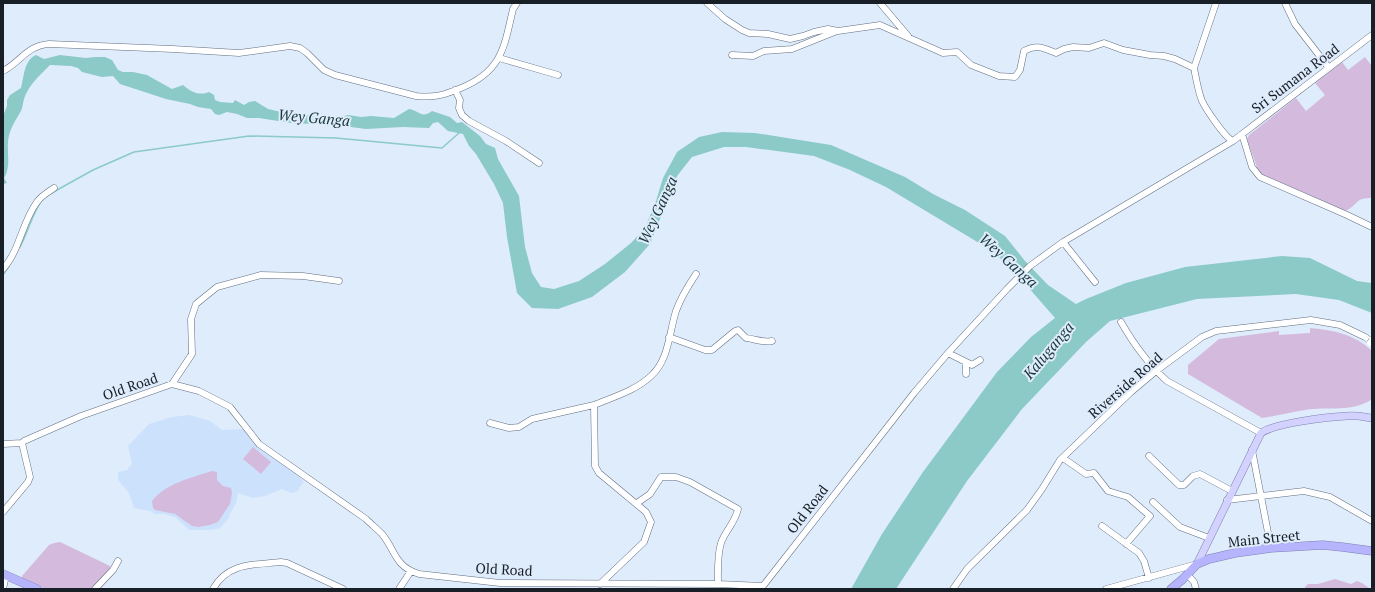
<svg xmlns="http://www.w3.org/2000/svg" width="1375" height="592" viewBox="0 0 1375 592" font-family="'PT Serif',serif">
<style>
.built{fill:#cce1fb}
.green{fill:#d4bbde}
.water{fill:#8bcac7}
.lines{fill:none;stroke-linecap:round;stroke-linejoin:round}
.stream{stroke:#8bcac7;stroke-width:1.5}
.minor-casing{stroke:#616e80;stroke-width:7}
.major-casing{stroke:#7f80b2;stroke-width:8}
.highway-casing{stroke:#7f80b2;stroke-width:9}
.minor{stroke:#fff;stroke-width:6}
.major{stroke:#d3d2fe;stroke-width:7}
.highway{stroke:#b6b4fd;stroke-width:8}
.minor-bridge-casing{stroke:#616e80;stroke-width:7;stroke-linecap:butt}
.minor-bridge{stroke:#fff;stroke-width:6}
.labels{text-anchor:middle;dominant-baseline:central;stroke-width:4;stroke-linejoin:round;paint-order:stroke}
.street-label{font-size:14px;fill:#191f26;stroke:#dfecfc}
.water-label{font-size:15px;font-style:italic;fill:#173635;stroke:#dfecfc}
</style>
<rect width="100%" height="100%" fill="#dfecfc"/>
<path class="built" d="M189 415 210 421 222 430 247 429 281 461 293 470 304 482 299 488 298 491 291 493 282 489 265 496 253 498 238 493 236 503 230 514 229 518 220 528 211 530H189L175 517 164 514H155L150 511 134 508 129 493 118 480V472L127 470 132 464 128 446 149 424 172 417Z"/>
<path class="green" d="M1365 57 1372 66V198C1369 198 1365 198 1362 199 1356 201 1353 208 1345 211L1263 176 1259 173 1247 139 1249 135 1296 98 1306 111 1325 95 1315 83 1342 62 1348 70Z
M1310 328C1332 330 1354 334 1371 350L1372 399C1353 413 1328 406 1305 410 1291 412 1276 416 1262 418L1188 374V365L1219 339 1279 331V335L1310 333Z
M253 447 271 462 261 474 243 459Z
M212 471 217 472V480L223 486 231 488 232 493 230 504 218 522 210 525 199 527 192 526 175 514 155 510 153 508 152 501C166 483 191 478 212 471Z
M60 542 110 566V570L96 589H45L23 580 22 576 49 545 54 543Z
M1335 579 1351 584 1357 581C1363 583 1366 586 1371 589H1305V587L1308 584H1318Z"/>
<path class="water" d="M36 55 44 59 60 55 86 58 95 57H105L112 60 118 70 123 72H133L147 75 172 89 183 85C191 92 199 96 209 92L214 95 215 100 220 102 233 103 235 100 244 105 249 102 255 101 268 109 281 112 288 111 317 117 334 119 348 115 361 117 371 116 394 118 409 109C420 111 421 119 432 111L450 117 457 123 462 122 480 136 486 144 495 148 498 159 519 196 525 247 532 273 541 287 554 289 579 281 605 264 631 243 645 228 656 201 663 178 677 152 699 137 722 132 755 133 831 145 905 177 933 194 965 210 1005 236 1025 261 1048 285 1076 304 1086 299 1126 283 1185 267 1282 256 1310 258 1357 281 1372 283V313L1339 300 1296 294 1197 299 1110 321 1086 342 1022 409 967 481 896 589H851L882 534 923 472 997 372 1031 337 1055 318 1008 264 984 246 886 187 850 170 814 156 746 147H724L692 157 677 176 650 244 625 272 592 297 558 309 532 308 517 293 507 237 503 203 494 184 476 154 469 146 463 134 448 131 438 122 433 123 429 128 403 127 366 129 336 125 291 123 259 118H247L237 114 227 112 219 115 215 114 211 109 198 107 190 104 166 99 120 84 113 76 102 77 82 72 78 68 71 66 50 65C40 75 30 84 25 96 23 101 23 106 21 111 15 121 9 130 8 142 7 154 11 167 4 178L7 183 3 184V116L7 106V100L10 95 21 88C24 77 24 60 36 55Z"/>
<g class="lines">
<path class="stream" d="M48 195 93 170 134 152 249 136 336 138 442 148 459 133
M20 247C28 232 32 214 42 200
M3 275 9 266"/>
<g class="minor-casing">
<path id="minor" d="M707 3 725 19 742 30 749 33 768 34 790 39 803 36 814 32 828 29 838 31 880 25 943 53 957 52 971 65 999 76 1015 77 1020 70 1024 51C1037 44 1043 48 1056 53L1064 49 1073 47 1089 48 1104 43 1123 50 1150 55 1164 56 1175 59 1194 68C1196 78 1198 91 1202 101 1206 109 1225 138 1233 141
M880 3 908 36
M1285 3 1295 24 1329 68
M732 55 753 56 764 51 792 49 837 31
M499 58 558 75
M1194 68 1216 3
M3 71C22 61 26 46 49 44L173 49 239 53 290 46 300 48 307 53 324 70 335 75 416 96C434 98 444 95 461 88 502 71 504 48 513 9L517 3
M455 90 460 100 459 108 462 115 469 121 506 141 539 163
M1242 134 1252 167 1260 177 1347 215 1372 227
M1063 242 1095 282
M3 269C20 250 22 222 37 202 41 196 48 192 54 188
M1121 322C1133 343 1148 364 1167 381L1261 433
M669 337 705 350H712L735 331 738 330 746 338C755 339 764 343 772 341
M948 353 972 365 980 360
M966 362V374
M172 384 192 354 191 319 196 304 217 287 261 275 303 276 339 281
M490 423 509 428 519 427 532 419 594 405
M3 444 22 443
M1252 450 1271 548
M1149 456 1179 485H1184L1193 476 1200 474 1232 491
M1063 458 1086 474 1094 473 1108 491 1128 497 1150 516 1126 544
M1227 500 1304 491 1330 497 1372 521
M1153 502 1180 527 1209 538
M637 503 650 494 661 477H676L690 482 738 509C735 523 725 531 721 543 717 556 718 571 718 584
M3 512 28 482 30 477 22 443 24 441 81 416 172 384 199 391 230 407 259 444 366 519C371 524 377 529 382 534 396 551 394 566 419 574L500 583 718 584 763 586 914 393 948 353 1007 289 1030 266 1063 242 1233 141 1372 35
M1102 526 1139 553 1144 561 1149 578
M1187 574 1194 582 1196 589
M600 584 644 542 651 522 646 512 599 473 595 466 594 405C613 397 635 391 651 376 669 360 669 333 676 311 681 297 688 286 696 274
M3 589 6 575
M95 589 113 570 118 561
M213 589C228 562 254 565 281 562L287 563 343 589
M399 589 411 571
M953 589 967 569 1027 510 1042 489 1060 460 1131 392 1156 371 1202 337 1216 331 1311 320 1340 325 1365 337 1372 342
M1106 589 1197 564"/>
</g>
<g class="major-casing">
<path id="major" d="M1197 564 1261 433C1275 423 1328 417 1347 416 1355 415 1364 417 1372 418"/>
</g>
<g class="highway-casing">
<path id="highway" d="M3 574 37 589
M1171 589 1183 579 1197 564 1209 559 1235 553 1271 548 1323 545 1342 547 1372 551"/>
</g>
<use href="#minor" class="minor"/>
<use href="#major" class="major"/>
<use href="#highway" class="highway"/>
<g class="minor-bridge-casing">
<path id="minor-bridge" d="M1370 343 1372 340"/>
</g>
<use href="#minor-bridge" class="minor-bridge"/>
</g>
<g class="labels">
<g class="street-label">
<text transform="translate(1295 78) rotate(-37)">Sri Sumana Road</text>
<text transform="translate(1125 385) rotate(-41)">Riverside Road</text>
<text transform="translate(130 386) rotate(-19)">Old Road</text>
<text transform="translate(807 509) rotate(-52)">Old Road</text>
<text transform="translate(1264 538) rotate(-6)">Main Street</text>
<text transform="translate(504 569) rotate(3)">Old Road</text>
</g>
<g class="water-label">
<text transform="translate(314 117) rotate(5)">Wey Ganga</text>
<text transform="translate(657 210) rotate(-65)">Wey Ganga</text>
<text transform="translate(1009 260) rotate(42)">Wey Ganga</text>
<text transform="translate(1048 350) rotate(-50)">Kaluganga</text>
</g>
</g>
<rect width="1375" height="592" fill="none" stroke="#191f26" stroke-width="8"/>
</svg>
